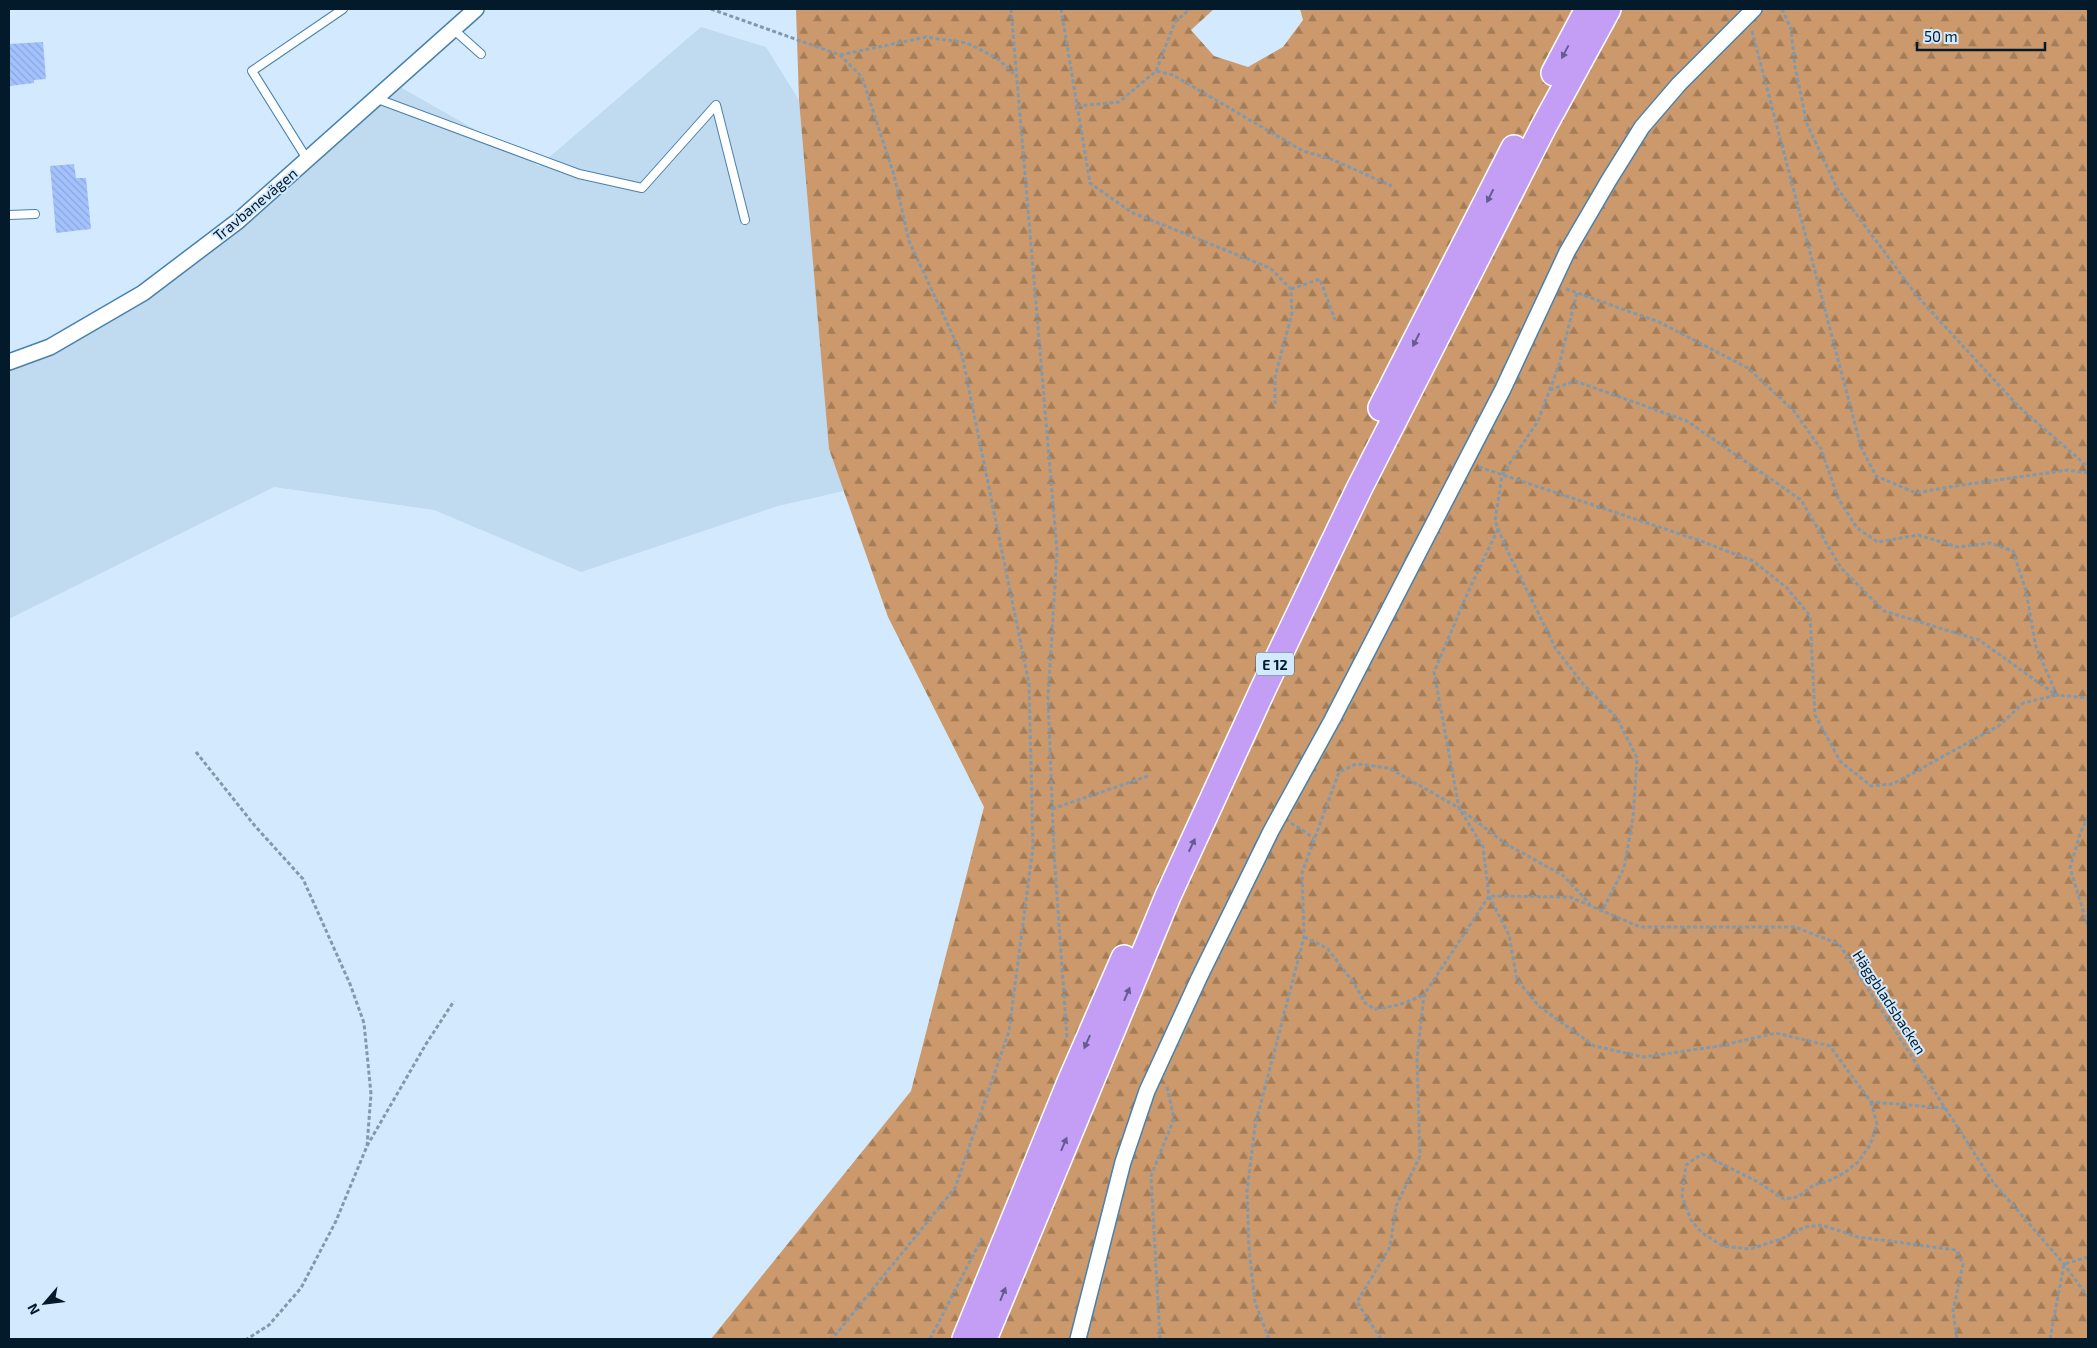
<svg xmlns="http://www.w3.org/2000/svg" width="2097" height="1348" viewBox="0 0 2097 1348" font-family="'Exo 2',sans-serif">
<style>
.built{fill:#c0daf0}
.forest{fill:url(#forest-firs)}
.building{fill:url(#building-back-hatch)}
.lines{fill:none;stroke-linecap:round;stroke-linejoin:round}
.service-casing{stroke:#4881ad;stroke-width:10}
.minor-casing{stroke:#4881ad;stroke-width:18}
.trunk-casing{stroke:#fff;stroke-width:28}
.path{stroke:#8299ac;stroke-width:3;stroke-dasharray:4 2.5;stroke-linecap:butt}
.service{stroke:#fff;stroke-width:8}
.minor{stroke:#fff;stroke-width:15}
.trunk{stroke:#c49ef4;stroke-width:25}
.oneway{fill:#645c90}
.labels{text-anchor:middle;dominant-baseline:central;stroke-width:4;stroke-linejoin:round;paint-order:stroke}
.shield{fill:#d3eafe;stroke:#41586a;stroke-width:1}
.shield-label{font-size:14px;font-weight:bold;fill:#031a2b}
.street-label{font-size:15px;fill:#031a2b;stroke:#d3eafe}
</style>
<defs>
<pattern id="forest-firs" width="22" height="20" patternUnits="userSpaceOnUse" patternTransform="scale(1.25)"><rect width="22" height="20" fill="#cb996b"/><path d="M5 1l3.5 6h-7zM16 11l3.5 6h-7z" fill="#a37c58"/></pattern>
<pattern id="building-back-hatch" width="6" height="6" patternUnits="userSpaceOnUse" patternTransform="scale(1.25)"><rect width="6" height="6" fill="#a3c2fd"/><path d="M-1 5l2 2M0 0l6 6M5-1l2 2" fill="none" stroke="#8ba6d9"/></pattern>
</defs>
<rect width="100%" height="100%" fill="#d3eafe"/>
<path class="built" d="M701 27 766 47 799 100 829 449 844 491 778 506 581 572 434 510 274 487 9 619V362L143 293 393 83 539 166Z"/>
<path class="forest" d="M796 9H1214L1191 30 1214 56 1248 67 1283 47 1303 20 1300 9H2088V1339H711L911 1091 984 807 888 617 829 449 799 100Z"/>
<path class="building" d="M43 42 46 79 34 80V83L10 86 9 44Z
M74 164 76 178H86L91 229 56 233 50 166Z"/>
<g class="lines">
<g class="service-casing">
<path id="service" d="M453 29 481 54
M375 98 579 174 642 188 716 105 745 220
M307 159 252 71 343 9
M9 215 35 214"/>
</g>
<g class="minor-casing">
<path id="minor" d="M9 362 50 347 143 293 238 221 476 9
M1078 1339 1123 1162 1147 1091 1199 978 1271 831 1332 720 1503 389 1567 252 1609 180 1642 127 1679 84 1754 9"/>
</g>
<g class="trunk-casing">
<path id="trunk" d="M1554 73 1588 9
M1381 408 1514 148
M965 1339 1070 1082 1124 958
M984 1339 1168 896 1264 687 1359 489 1544 126 1608 9"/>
</g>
<path class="path" d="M711 9 840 55 862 77 894 175 909 241 962 355 1029 684 1033 847 1009 1031 955 1188 832 1339
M1011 9 1057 551 1048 697 1054 853 1067 1038
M1061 9 1090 183 1131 212 1270 268 1291 289 1292 313 1275 377V404
M1782 9 1791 29 1795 67 1807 124 1837 188 1917 296 2018 406 2088 467
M1752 31 1861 447 1876 476 1916 493 1955 486 2068 470 2088 473
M840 55 926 37 967 43 997 58 1016 76
M1156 71 1175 22 1190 9
M1077 106 1119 102 1156 71 1173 75 1303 151 1331 159 1392 186
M1291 289 1320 279 1335 320
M1566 289 1659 322 1748 368 1794 411 1821 449 1838 498 1857 528 1878 542 1918 535 1958 547 1990 543 2013 551 2026 591 2036 647 2057 695 2088 698
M1577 293 1559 365 1538 421 1502 475 1495 521 1507 550 1556 649 1583 684 1617 718 1637 758 1633 818 1624 868 1602 911
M1550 390 1575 381 1687 421 1801 500 1841 568 1884 611 1979 640 2056 695
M1479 467 1698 540 1753 561 1787 588 1810 616 1815 715 1840 761 1871 786 1893 784 2000 725 2023 703 2057 695
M196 752 255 826 303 879 350 984 364 1023 371 1094 367 1146 336 1221 301 1288 269 1325 247 1339
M1052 809 1148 776
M2088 816 2080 834 2070 868 2088 927
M1291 823 1314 838
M1304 937 1327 948 1354 983 1365 1003 1375 1009 1399 1005 1424 995
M1871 1102 1877 1124 1870 1145 1858 1162 1844 1173 1831 1180 1814 1185 1798 1197 1784 1199 1758 1182 1702 1154 1686 1165 1682 1196 1691 1220 1701 1232 1723 1246 1750 1249 1781 1239 1805 1227 1822 1225 1858 1237 1956 1250 1963 1264 1953 1311 1957 1339
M1945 1108 1871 1102 1830 1046 1776 1033 1719 1046 1644 1057 1594 1046 1539 1006 1517 980 1509 935 1489 896 1570 897 1640 927H1795L1839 944 1993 1182 2064 1264 2088 1297
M367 1146 426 1044 454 1001
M930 1339 982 1238
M1160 1339 1151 1176 1174 1119 1167 1086
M1269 1339 1255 1302 1249 1249 1247 1191 1255 1126 1304 937 1302 873 1339 772 1356 764 1389 768 1459 808 1506 844 1564 876 1590 904
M1381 1339 1357 1302 1390 1247 1396 1206 1420 1156 1417 1058 1424 995 1489 896 1483 847 1459 808 1434 672 1468 592 1498 529
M2050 1339 2064 1264 2088 1257"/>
<use href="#service" class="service"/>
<use href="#minor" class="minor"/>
<use href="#trunk" class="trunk"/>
</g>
<defs><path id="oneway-solid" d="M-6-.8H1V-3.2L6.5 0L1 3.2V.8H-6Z" transform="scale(1.25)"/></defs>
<g class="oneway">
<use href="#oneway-solid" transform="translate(1565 52) rotate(118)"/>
<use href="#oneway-solid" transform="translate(1490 196) rotate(117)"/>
<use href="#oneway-solid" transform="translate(1416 340) rotate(117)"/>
<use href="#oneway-solid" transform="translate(1192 845) rotate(-65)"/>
<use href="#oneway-solid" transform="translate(1127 994) rotate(-67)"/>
<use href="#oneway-solid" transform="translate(1087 1042) rotate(114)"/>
<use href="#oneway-solid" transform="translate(1064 1144) rotate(-67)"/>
<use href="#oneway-solid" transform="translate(1003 1294) rotate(-68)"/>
</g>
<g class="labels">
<rect class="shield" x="1256" y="652.5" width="38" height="23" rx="4"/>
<g class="shield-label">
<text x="1275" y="664">E 12</text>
</g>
<g class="street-label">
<text transform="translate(255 204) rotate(-40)">Travbanevägen</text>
<text transform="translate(1890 1002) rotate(57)">Häggbladsbacken</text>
</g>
</g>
<rect width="2097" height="1348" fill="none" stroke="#031a2b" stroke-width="20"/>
<g transform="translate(45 1303) rotate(242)" stroke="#d3eafe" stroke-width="4" paint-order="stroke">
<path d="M0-4L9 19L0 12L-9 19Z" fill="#031a2b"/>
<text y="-8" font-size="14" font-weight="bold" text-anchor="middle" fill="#031a2b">N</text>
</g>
<path d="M1917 42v8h128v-8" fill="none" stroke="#031a2b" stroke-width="2.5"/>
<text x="1924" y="42" font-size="15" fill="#031a2b" stroke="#d3eafe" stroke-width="4" paint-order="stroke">50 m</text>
</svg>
